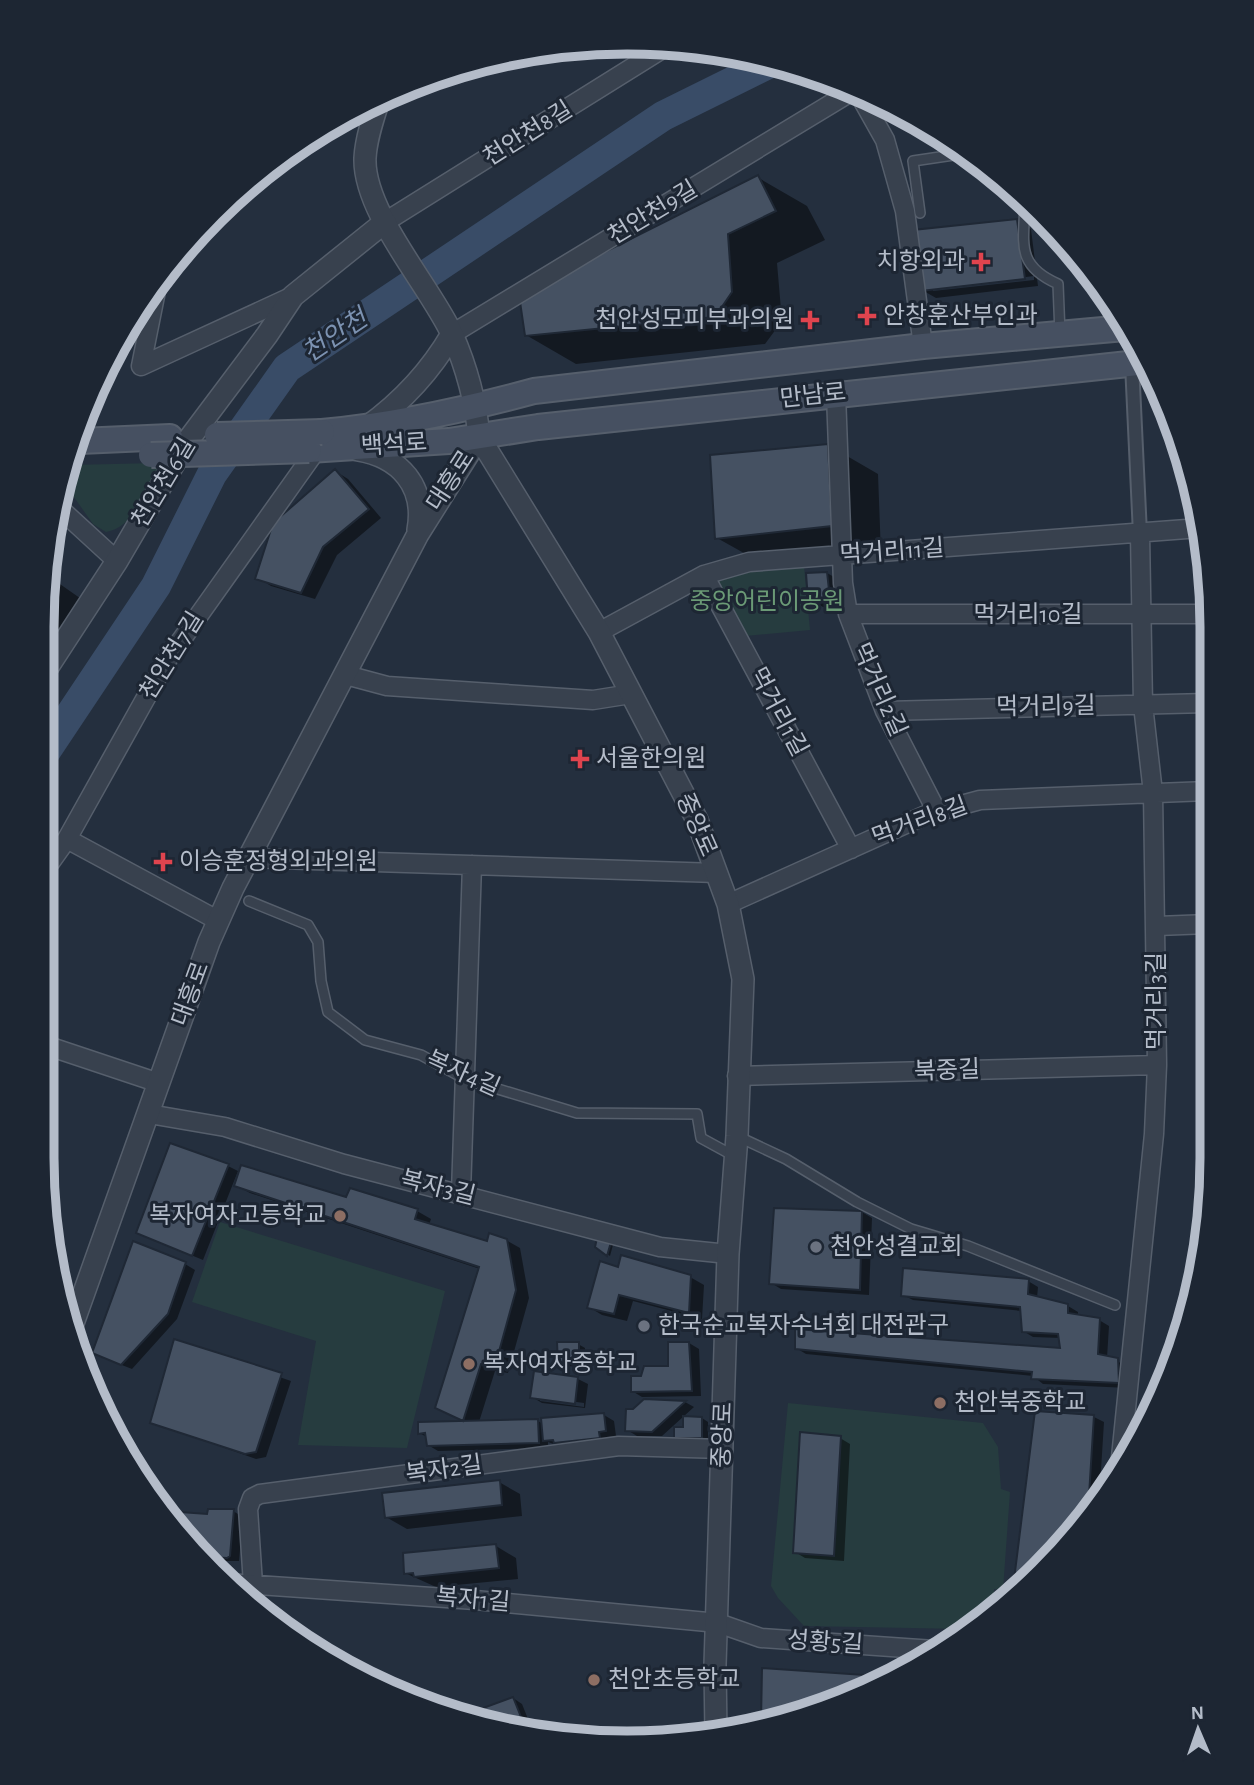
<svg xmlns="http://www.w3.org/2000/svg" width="1254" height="1785" viewBox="0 0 1254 1785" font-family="'Alegreya Sans','Noto Sans KR',sans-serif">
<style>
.green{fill:#263c3f}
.shadow{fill:#0007;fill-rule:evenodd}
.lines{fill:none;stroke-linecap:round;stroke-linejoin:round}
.river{stroke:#394c67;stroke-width:30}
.building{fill:#455162;stroke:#1f2835;stroke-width:2}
.service-casing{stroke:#565f6c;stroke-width:12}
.pedestrian-casing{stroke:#565f6c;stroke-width:16}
.minor-casing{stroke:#565f6c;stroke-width:21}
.tertiary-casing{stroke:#565f6c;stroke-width:24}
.secondary-casing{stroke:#565f6c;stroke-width:28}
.service{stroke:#38414e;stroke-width:9}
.pedestrian{stroke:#38414e;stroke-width:12}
.minor{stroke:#38414e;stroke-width:18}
.tertiary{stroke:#38414e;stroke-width:21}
.secondary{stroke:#465061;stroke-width:24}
.secondary-bridge-casing{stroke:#565f6c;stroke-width:28;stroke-linecap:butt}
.secondary-bridge{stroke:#465061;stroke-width:24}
.health-dot{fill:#e0444e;stroke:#1d2633;stroke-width:2.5}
.education-dot{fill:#8d6e63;stroke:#1d2633;stroke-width:2.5}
.worship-dot{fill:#6b7280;stroke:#1d2633;stroke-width:2.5}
.labels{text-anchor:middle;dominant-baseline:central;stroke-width:6;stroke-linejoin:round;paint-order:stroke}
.street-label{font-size:24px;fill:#b4bcc9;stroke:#1d2633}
.poi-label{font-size:24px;fill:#b4bcc9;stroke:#1d2633;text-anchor:start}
.park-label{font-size:24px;fill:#6b9a76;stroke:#1d2633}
.water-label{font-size:26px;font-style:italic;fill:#7c92b1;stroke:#1d2633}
.rim{fill:none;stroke:#b4bcc9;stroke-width:9}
</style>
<rect width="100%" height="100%" fill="#242f3e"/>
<path class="green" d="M156 463 160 466C147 490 135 527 106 532L93 524 64 483 71 465Z
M804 566 810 630 745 636 716 582 733 573Z
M220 1222 445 1291 407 1448 298 1445 316 1341 192 1302Z
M788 1403 983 1423 998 1447 1001 1489 1010 1492 1003 1590 994 1589 993 1611 964 1629 804 1626 778 1598 771 1586Z"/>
<path class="shadow" d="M757 177 807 206 825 240 777 263 782 321 765 344 576 364 526 335Z
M1017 221 1031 229 1038 286 936 298 922 290ZM1034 276V280L933 291V288Z
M828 445 878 474 881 554 767 566 717 538Z
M335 471 348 479 381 518 337 555 315 599 271 586 258 578Z
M827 573 841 581 843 606 823 607 809 599Z
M47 575 87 603 42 665V627Z
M228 1166 238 1171 203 1260 138 1233Z
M237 1186 417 1211 431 1219 429 1225 489 1244 506 1240 520 1248 529 1298 508 1373 495 1371 479 1422 538 1421 543 1424 604 1415 614 1421 616 1436 608 1437 609 1443 565 1448 548 1442V1448L438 1451 428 1445 427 1437 419 1433 468 1423 451 1415 480 1269 250 1193Z
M862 1212 872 1218 869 1295 781 1289 771 1283Z
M611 1244 613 1245 610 1256 597 1246Z
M185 1264 195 1270 177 1319 132 1369 104 1358Z
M619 1269 690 1277 704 1285 702 1319 633 1301 627 1321 602 1315 589 1307Z
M1028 1281 1038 1287 1037 1298 1068 1306 1078 1312V1317L1099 1320 1109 1326 1107 1358 1127 1365 1128 1388 1043 1384 1033 1376 806 1354 796 1348 1061 1350V1338L1033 1337 1023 1331 1022 1311 913 1300 903 1295Z
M60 1294 69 1299 63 1312 62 1310Z
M176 1341 291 1381 266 1457 256 1459 152 1422Z
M689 1343 699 1349 701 1396 642 1397 632 1391 642 1377 670 1368Z
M578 1344 585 1348V1367L566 1366 560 1363Z
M535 1373 578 1379 588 1384 585 1408 542 1403 532 1397ZM540 1397 584 1403V1407L540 1401Z
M644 1401 685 1402 694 1407 662 1436H637L627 1430 634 1411Z
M1037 1413 1094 1417 1104 1422 1099 1502 1015 1596Z
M702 1418 708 1422V1441H682L676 1437Z
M840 1438 850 1444 844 1561 805 1558 795 1552Z
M499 1482 520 1494 522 1516 407 1529 386 1517Z
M233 1511 243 1517 239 1561H209L173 1519Z
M496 1546 516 1558 518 1579 436 1587 405 1573Z
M513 1698 522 1704 534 1734 467 1716Z"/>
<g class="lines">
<path class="river" d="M42 757 156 586 212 474 287 368 663 116 774 61"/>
</g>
<path class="building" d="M758 175 776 211 728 234 732 292 715 317 525 336 519 295Z
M1017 219 1025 279 921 291 913 230Z
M828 444 832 526 715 539 710 455Z
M335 469 369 509 323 547 301 593 255 579 273 523Z
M827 572 830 599 808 600 806 573Z
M170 1143 229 1164 192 1256 136 1233Z
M241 1165 346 1197 350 1188 418 1209 415 1219 487 1241 489 1233 507 1239 516 1290 495 1366 481 1364 463 1421 435 1408 479 1267 234 1186Z
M774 1208 862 1211 860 1290 769 1284Z
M597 1238 611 1242 607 1256 595 1247Z
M133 1241 186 1262 168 1314 121 1365 92 1353Z
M621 1255 691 1275 689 1313 619 1295 614 1314 587 1308 600 1261 618 1267Z
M903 1268 1029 1279 1028 1294 1068 1304V1313L1100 1318 1098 1354 1118 1358 1119 1383 1031 1379 1032 1372 795 1349V1329L1060 1348 1058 1334 1022 1332 1020 1307 901 1296Z
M174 1339 282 1373 256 1452 245 1454 150 1423Z
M557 1342H579V1364H558Z
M668 1342H689L692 1391 631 1392V1376H641L644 1366H668Z
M534 1371 578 1377 575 1404 530 1398Z
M644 1399 686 1401 652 1432 625 1431 626 1409H633Z
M1035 1411 1094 1415 1088 1512 1087 1519 1012 1596Z
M604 1413 606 1431 599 1432 600 1438 554 1443 553 1440 543 1441 541 1418Z
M683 1416 702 1417V1438H674V1427H683Z
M538 1419 539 1443 427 1446 425 1433 418 1434V1422Z
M800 1432 841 1436 834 1556 793 1553Z
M500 1480 502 1505 385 1518 382 1493Z
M208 1509H234L230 1556 227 1558 206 1557 171 1518H179L180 1512 207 1514Z
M496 1544 499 1568 414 1577 413 1573 404 1574 403 1553Z
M762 1668 894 1677 885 1683 761 1721Z
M513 1697 527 1732 464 1715Z"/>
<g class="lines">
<g class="service-casing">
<path id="service" d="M1025 202C1024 243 1015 265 1058 284L1060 334
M920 213 913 161 967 153
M249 901 308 925 318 942 321 981 328 1012 365 1040 421 1055 465 1079 577 1113 697 1114 701 1138 734 1156
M739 1137 786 1159 857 1202 911 1229 968 1246 1115 1305"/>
</g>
<g class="pedestrian-casing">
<path id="pedestrian" d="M1132 364 1140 534"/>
</g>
<g class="minor-casing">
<path id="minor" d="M858 92 885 140 905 211 923 346
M385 222 670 44
M452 334 854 90
M141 366 293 296
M141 366 156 291
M836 394 843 583 848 614 885 711 937 812
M56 505 117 561
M704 575 851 849
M848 614H1207
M599 632 704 575 749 562 1200 528
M346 675 387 686 593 700 631 694
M885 711 1208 703
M67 839 219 921
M249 858 717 873
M42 874 67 839 167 660 317 449
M728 904 928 814 980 800 1208 791
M1157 926 1209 924
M42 1044 159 1083
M737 1076 1157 1065
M149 1114 225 1127 344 1164 660 1247 728 1254
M461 1193 472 865
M1120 1467 1154 1134 1157 1065 1153 793 1143 705 1140 534
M228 1583 475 1600 718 1623 761 1638 934 1650
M253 1584 248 1509 252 1498 260 1494 619 1446 723 1449"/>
</g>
<g class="tertiary-casing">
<path id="tertiary" d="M379 100C373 118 366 139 365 158 363 212 430 286 452 334 466 366 476 403 479 437L599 632 697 820 728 904 743 979 737 1136 728 1254 715 1665 716 1734
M367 427C403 401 430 372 452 334
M358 450C400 457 426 486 418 530
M42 676 117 561 186 443 267 335 293 296 385 222
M71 1329 209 942 233 888 418 534 479 437"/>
</g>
<g class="secondary-casing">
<path id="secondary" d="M322 432C394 425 464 410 534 391L923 346 1125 328
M80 441 170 437
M309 450 449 441 538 427 1147 362"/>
</g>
<use href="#service" class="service"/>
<use href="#pedestrian" class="pedestrian"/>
<use href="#minor" class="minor"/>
<use href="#tertiary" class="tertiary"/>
<use href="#secondary" class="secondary"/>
<g class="secondary-bridge-casing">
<path id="secondary-bridge" d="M217 435 322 432
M151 455 309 450"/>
</g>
<use href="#secondary-bridge" class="secondary-bridge"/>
</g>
<g class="health-dot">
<path d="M977.5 251.5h7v7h7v7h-7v7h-7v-7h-7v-7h7z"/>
<path d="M863.5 305.5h7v7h7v7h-7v7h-7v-7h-7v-7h7z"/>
<path d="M806.5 309.5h7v7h7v7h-7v7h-7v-7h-7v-7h7z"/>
<path d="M576.5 748.5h7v7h7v7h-7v7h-7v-7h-7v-7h7z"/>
<path d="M159.5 851.5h7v7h7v7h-7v7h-7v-7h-7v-7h7z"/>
</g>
<g class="education-dot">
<circle cx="340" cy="1216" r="7"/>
<circle cx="469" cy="1364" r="7"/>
<circle cx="940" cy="1403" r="7"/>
<circle cx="594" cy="1680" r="7"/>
</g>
<g class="worship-dot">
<circle cx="816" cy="1247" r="7"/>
<circle cx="644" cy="1326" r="7"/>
</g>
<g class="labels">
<g class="street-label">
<text transform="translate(528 134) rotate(-32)">천안천8길</text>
<text transform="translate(653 213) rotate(-31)">천안천9길</text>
<text transform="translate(813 396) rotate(-6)">만남로</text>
<text transform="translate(394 445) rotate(-4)">백석로</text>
<text transform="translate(451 481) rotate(-57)">대흥로</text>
<text transform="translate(164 483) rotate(-59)">천안천6길</text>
<text transform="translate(892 552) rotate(-4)">먹거리11길</text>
<text x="1028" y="615">먹거리10길</text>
<text transform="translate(172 656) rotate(-58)">천안천7길</text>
<text transform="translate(879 690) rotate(66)">먹거리2길</text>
<text transform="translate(1046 707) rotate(-1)">먹거리9길</text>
<text transform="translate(778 712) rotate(62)">먹거리1길</text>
<text transform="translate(920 822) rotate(-20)">먹거리8길</text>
<text transform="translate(696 825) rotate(66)">중앙로</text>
<text transform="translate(191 994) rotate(-70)">대흥로</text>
<text transform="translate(1157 1001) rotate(-90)">먹거리3길</text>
<text transform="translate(947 1071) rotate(-2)">북중길</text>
<text transform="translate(463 1074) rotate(24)">복자4길</text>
<text transform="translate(438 1188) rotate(14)">복자3길</text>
<text transform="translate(723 1435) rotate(-88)">중앙로</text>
<text transform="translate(444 1470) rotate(-8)">복자2길</text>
<text transform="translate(473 1600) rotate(5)">복자1길</text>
<text transform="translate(825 1643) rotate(4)">성황5길</text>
</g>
<g class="poi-label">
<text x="965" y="262" text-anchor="end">치항외과</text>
<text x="883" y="316">안창훈산부인과</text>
<text x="794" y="320" text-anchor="end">천안성모피부과의원</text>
<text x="596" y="759">서울한의원</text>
<text x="179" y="862">이승훈정형외과의원</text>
<text x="326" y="1216" text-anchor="end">복자여자고등학교</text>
<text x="830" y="1247">천안성결교회</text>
<text x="658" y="1326">한국순교복자수녀회 대전관구</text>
<text x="483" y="1364">복자여자중학교</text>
<text x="954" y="1403">천안북중학교</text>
<text x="608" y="1680">천안초등학교</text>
</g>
<g class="park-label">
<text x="767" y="602">중앙어린이공원</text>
</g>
<g class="water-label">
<text transform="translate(335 336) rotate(-34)">천안천</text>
</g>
</g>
<path d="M0 0H1254V1785H0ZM627 54H627A573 573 0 0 1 1200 627V1158A573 573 0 0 1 627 1731H627A573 573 0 0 1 54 1158V627A573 573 0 0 1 627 54Z" fill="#1d2633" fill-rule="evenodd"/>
<path class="rim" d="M627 54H627A573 573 0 0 1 1200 627V1158A573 573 0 0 1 627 1731H627A573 573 0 0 1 54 1158V627A573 573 0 0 1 627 54Z"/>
<g transform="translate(1198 1729) rotate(358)" stroke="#1d2633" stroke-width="5" paint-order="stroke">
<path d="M0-5L12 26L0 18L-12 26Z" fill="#b4bcc9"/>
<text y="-10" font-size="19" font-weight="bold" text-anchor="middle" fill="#b4bcc9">N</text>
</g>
</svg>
